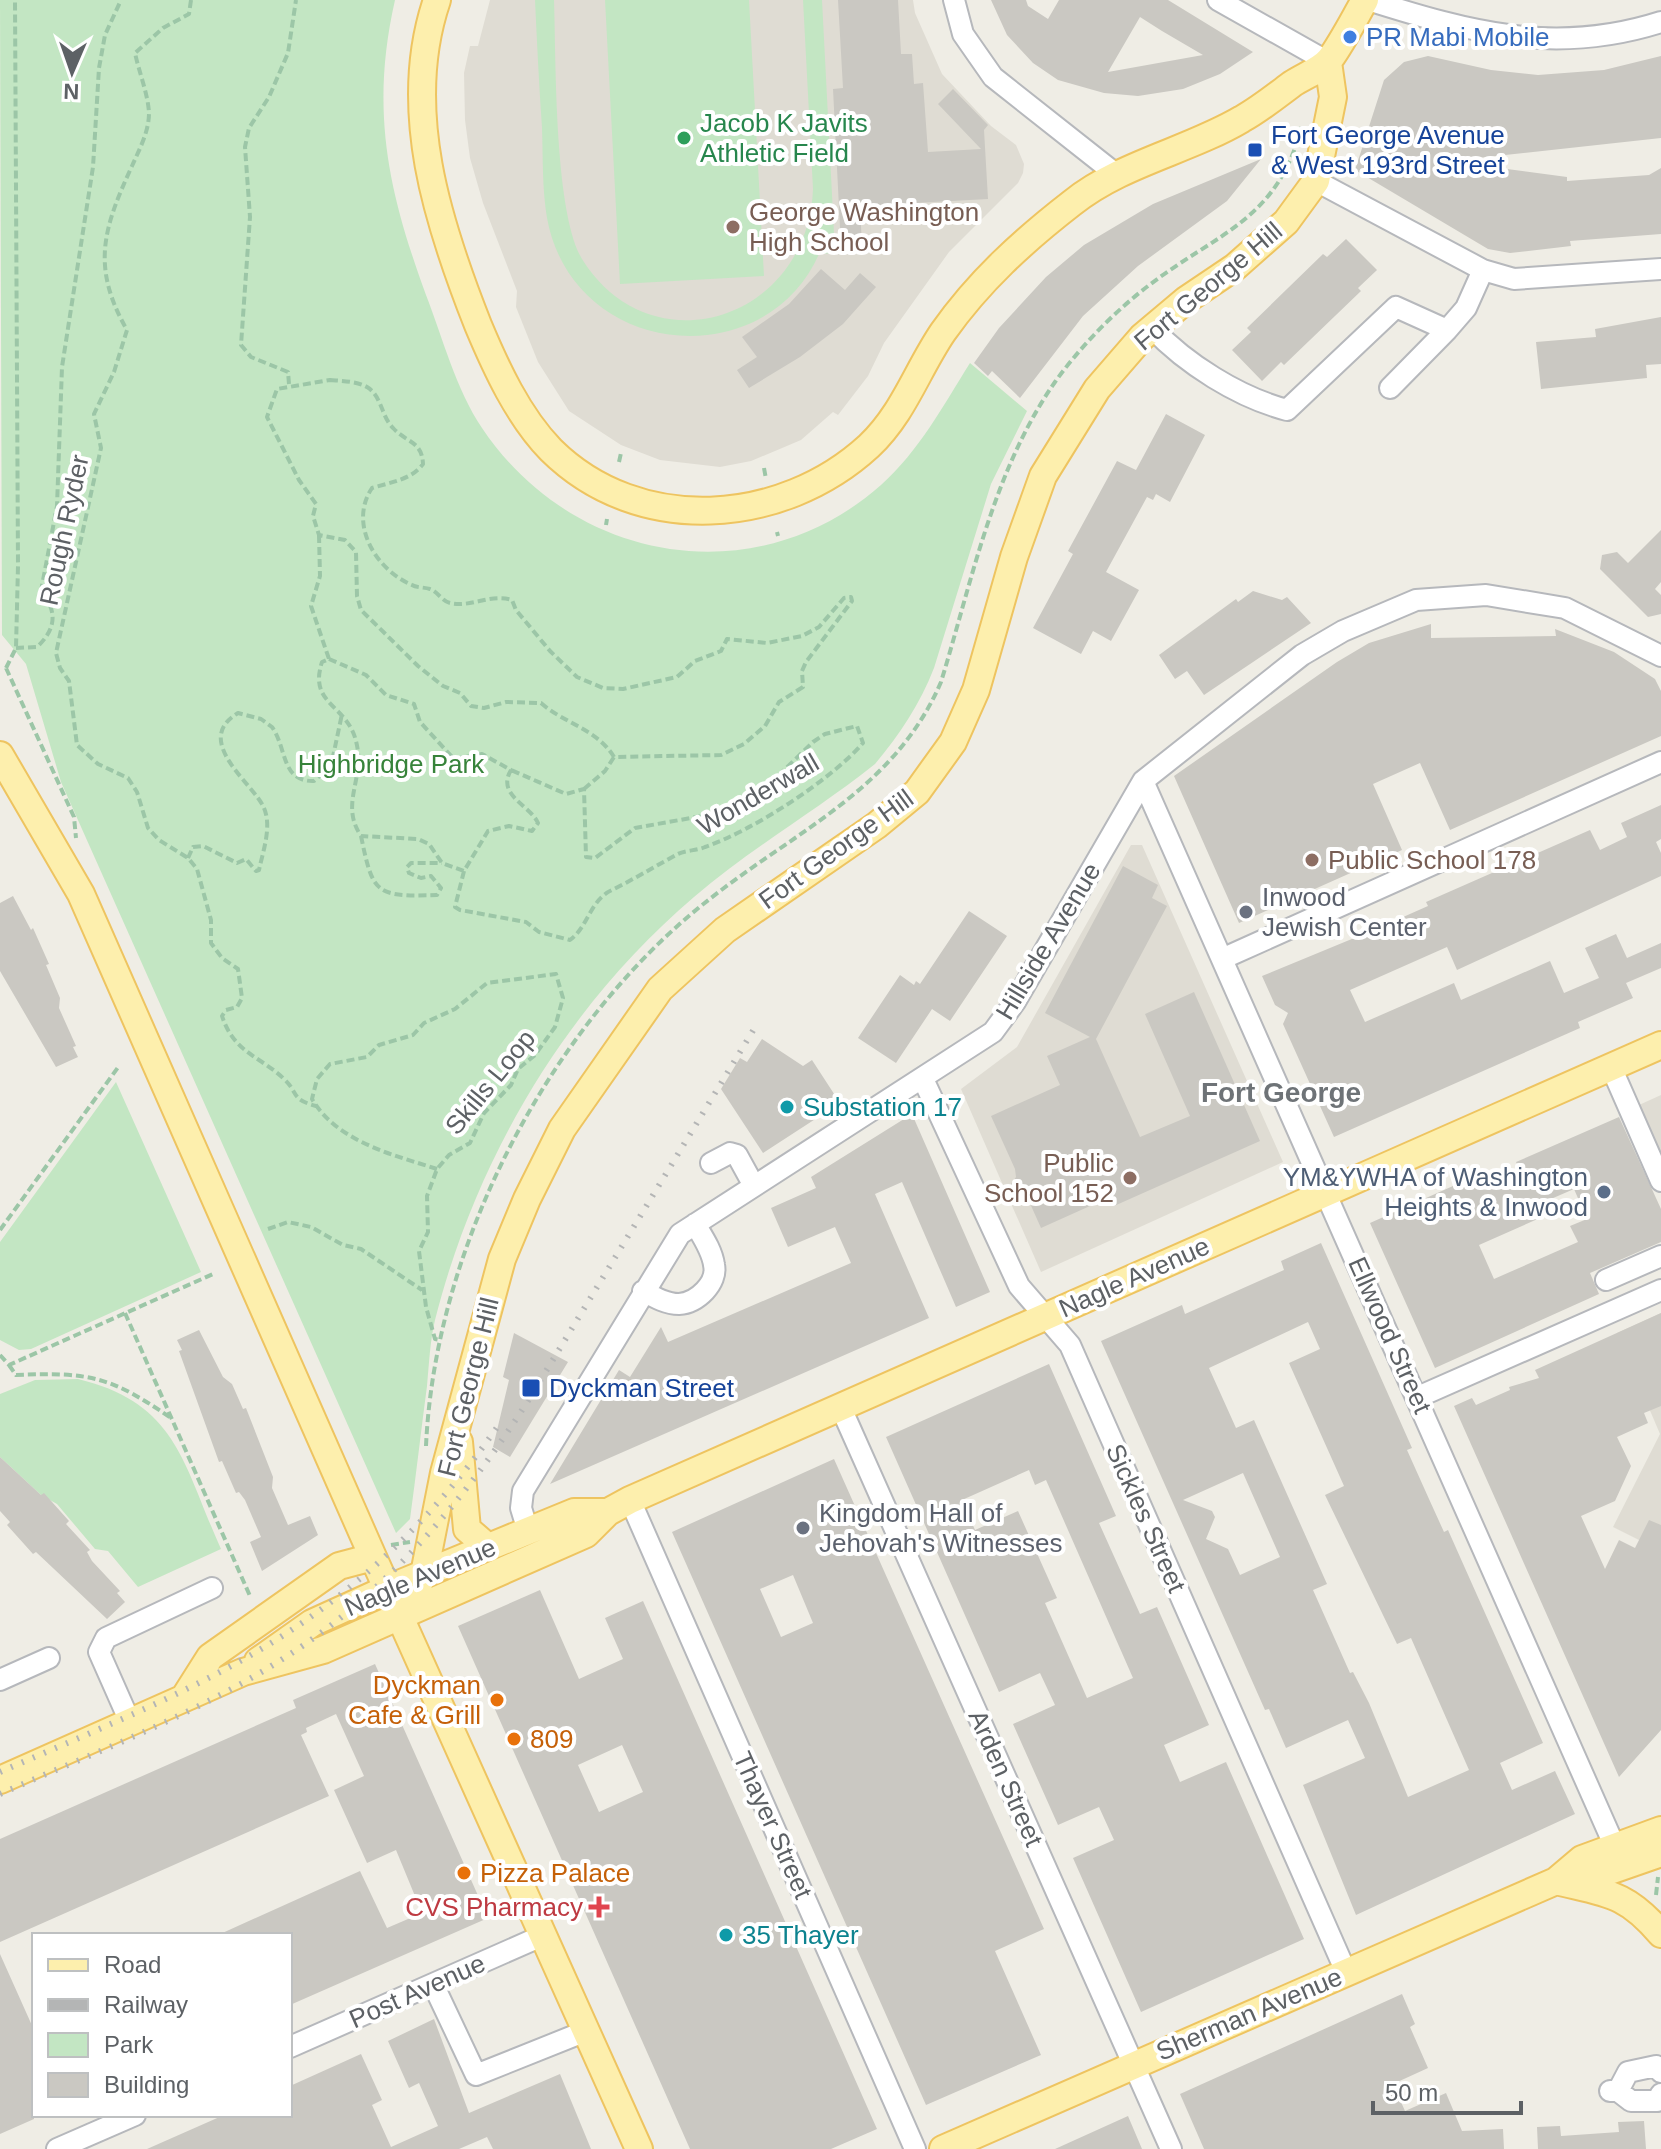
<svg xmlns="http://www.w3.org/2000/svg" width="1661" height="2149" viewBox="0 0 1661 2149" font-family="Arial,sans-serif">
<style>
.education{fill:#dfdcd3}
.green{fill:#c3e6c3}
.building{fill:#cac8c2;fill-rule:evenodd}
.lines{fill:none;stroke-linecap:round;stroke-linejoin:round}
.minor-casing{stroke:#b6b8bc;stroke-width:24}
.major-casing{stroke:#eec460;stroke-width:30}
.path{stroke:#9cc6a7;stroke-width:4;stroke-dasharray:8 4;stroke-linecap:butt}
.minor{stroke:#fff;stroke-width:20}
.major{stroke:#fdefad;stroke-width:26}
.rail{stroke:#b4b5b5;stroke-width:6;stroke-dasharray:2 10;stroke-linecap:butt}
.shop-dot{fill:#3f7fe0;stroke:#fff;stroke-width:3}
.leisure-dot{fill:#2e9e5b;stroke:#fff;stroke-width:3}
.transit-dot{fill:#1a4fb4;stroke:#fff;stroke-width:3}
.education-dot{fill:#8d6e63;stroke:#fff;stroke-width:3}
.worship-dot{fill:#6b7280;stroke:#fff;stroke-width:3}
.culture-dot{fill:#0f9aa8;stroke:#fff;stroke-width:3}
.service-dot{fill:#5c6f8a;stroke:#fff;stroke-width:3}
.food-dot{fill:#e8710a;stroke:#fff;stroke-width:3}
.health-dot{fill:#e0444e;stroke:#fff;stroke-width:3}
.labels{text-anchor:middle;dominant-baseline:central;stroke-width:8;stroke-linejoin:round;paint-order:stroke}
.shop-label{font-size:26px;fill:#366cbe;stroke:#fff;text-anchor:start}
.leisure-label{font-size:26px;fill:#27864d;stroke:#fff;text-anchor:start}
.transit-label{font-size:26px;fill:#164399;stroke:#fff;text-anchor:start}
.education-label{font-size:26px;fill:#785e54;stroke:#fff;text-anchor:start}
.street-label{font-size:26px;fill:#5d6165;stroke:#fff}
.park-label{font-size:26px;fill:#37833a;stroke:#fff}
.worship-label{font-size:26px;fill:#5b616d;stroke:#fff;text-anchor:start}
.culture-label{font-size:26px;fill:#0d838f;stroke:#fff;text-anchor:start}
.service-label{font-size:26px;fill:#4e5e75;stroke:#fff;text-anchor:end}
.food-label{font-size:26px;fill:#c56008;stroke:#fff;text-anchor:start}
.health-label{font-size:26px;fill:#be3a42;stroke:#fff;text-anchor:end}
.neighbourhood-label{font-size:28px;font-weight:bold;fill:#6e7377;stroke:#fff}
</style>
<rect width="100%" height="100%" fill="#efede5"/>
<path class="education" d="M490 0H913L915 13 942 74 991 126 1016 145 1024 164 1023 173 1018 183 949 252 884 343 868 376 838 415 833 412 801 440 751 461 720 467 660 460 621 445 569 411 538 362 516 307 517 291 483 203 470 158 465 120 464 73 470 46H478Z
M1131 845H1142L1283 1162 1041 1272 961 1089 1017 1047Z
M1661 1095V1155L1639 1105Z
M1661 1313V1551L1613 1527 1660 1434 1617 1333Z"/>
<path class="green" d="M0 0H395C370 110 388 191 426 295 443 339 456 389 482 428 573 564 757 595 881 485 919 451 943 406 970 363L1027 411 991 484 934 668C920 704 900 734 875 764 816 811 750 849 694 897 566 1006 476 1158 435 1320 430 1341 429 1365 427 1386 421 1431 416 1475 410 1519L396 1533 61 782 26 664 2 635Z
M535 0H554C556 60 554 212 582 259 651 370 808 320 813 189L803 0H822L835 253 819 254C799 300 756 330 707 335 630 343 561 296 547 218 542 189 543 157 542 128 539 85 537 43 535 0Z
M605 0H749L764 276 620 284Z
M116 1082 201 1272 31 1349 19 1350 0 1340V1242Z
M78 1379C178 1403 183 1465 221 1549L138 1587 108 1551 95 1549 57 1504 41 1495 0 1457V1394L35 1380Z"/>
<path class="building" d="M838 0H898L901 54H912L914 84 923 83 928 152 981 149 938 104 953 89 988 125 984 130 988 199 860 206 862 246 841 247 833 89 843 88Z
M991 0H1026L1028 6 1048 19 1059 0H1168L1253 52 1220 74 1183 89 1138 96 1104 93 1058 80 1033 63 1007 35ZM1140 17 1162 31 1203 55 1108 72Z
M1428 56 1491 70 1538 75 1604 70 1661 56V138L1477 158V165L1567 177V181L1649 175 1661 168V234L1570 241 1571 246 1510 253 1488 249 1355 170 1384 80 1404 62Z
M1261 159 1227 201 1138 266 1083 316 1020 398 992 371 988 376 974 363 999 328 1046 277 1084 245 1153 204Z
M1346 239 1377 270 1358 288 1361 291 1284 365 1281 362 1262 381 1232 350 1251 332 1247 328 1323 254 1327 257Z
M821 269 845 290 860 273 876 287 843 324 800 357 749 388 737 370 757 357 742 337 789 304Z
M1661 317V364L1646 365 1647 378 1541 389 1536 342 1596 337 1595 329Z
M1166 414 1205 435 1170 502 1156 494 1153 500 1147 497 1106 572 1139 590 1111 641 1093 631 1081 654 1033 628 1073 554 1068 551 1117 461 1136 470Z
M1661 530V582L1655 589 1661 595V614L1648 617 1600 569 1602 555 1617 552 1628 563Z
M1253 591 1282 600 1287 597 1311 623 1204 695 1187 671 1175 679 1159 655 1236 599 1238 602Z
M1431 624V638L1556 636 1555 629 1614 652 1655 679 1661 691V736L1450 830 1420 763 1373 784 1402 850 1239 923 1174 776 1337 662 1369 643Z
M1661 805V839L1656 842 1661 853V876L1457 970 1447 947 1350 990 1365 1022 1454 983 1461 1000 1550 961 1564 993 1599 978 1585 948 1616 934 1627 958 1661 943V968L1626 983 1633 998 1578 1022 1580 1028 1334 1137 1283 1024 1288 1013 1275 1005 1262 976 1376 929 1428 906 1426 902 1590 830 1600 850 1627 837 1621 823Z
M1123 866 1158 885 1152 898 1167 906 1096 1039 1140 1137 1190 1116 1145 1014 1194 992 1260 1141 1114 1206 1110 1197 1041 1228 1024 1190 1009 1187 1016 1177 1015 1169 991 1116 1060 1085 1047 1056 1090 1037 1045 1013Z
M13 896 31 930 33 928 49 964 46 965 60 998 59 1008 76 1046 73 1047 78 1057 56 1067 0 971V903Z
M969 911 1007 936 950 1021 932 1009 896 1063 858 1038 900 975 914 985 916 981 920 984Z
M762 1039 803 1066 812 1060 840 1103 763 1153 721 1089 740 1058 747 1062Z
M912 1114 990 1292 956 1307 902 1182 875 1194 929 1318 550 1484 619 1370 630 1377 661 1327 668 1342 851 1263 835 1227 788 1247 771 1208 816 1188 811 1177Z
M1619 1117 1661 1209V1242L1590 1273 1599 1294 1435 1368 1370 1223 1453 1186 1454 1189 1474 1179 1479 1190 1520 1171 1516 1162ZM1574 1189 1587 1219 1570 1226 1578 1242 1494 1279 1479 1245 1549 1214 1544 1202Z
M1321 1243 1412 1448 1407 1450 1429 1499 1444 1532 1448 1530 1543 1743 1500 1763 1512 1790 1555 1771 1575 1814 1356 1915 1303 1785 1365 1758 1348 1720 1286 1748 1269 1709 1265 1710 1101 1341 1182 1305 1185 1314 1284 1270 1281 1261ZM1308 1322 1320 1349 1289 1363 1344 1486 1325 1495 1397 1644 1411 1638 1469 1770 1408 1797 1369 1703 1353 1672 1350 1673 1313 1590 1327 1584 1254 1420 1236 1428 1209 1368ZM1243 1473 1280 1557 1240 1575 1228 1549 1206 1539 1215 1517 1212 1511 1183 1500Z
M1661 1313V1406L1644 1413 1648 1423 1617 1437 1631 1466 1615 1501 1581 1516 1605 1569 1619 1540 1635 1548 1649 1520 1661 1525V1730L1619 1777 1454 1406 1472 1398 1476 1405 1510 1390 1509 1387 1539 1378 1535 1370Z
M199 1330 223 1377 232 1384 243 1409 246 1408 273 1477 272 1488 288 1525 310 1516 318 1535 262 1571 250 1542 261 1537 245 1500 239 1492 236 1493 222 1461 219 1462 179 1351 182 1350 177 1340Z
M514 1333 568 1362 510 1457 493 1447 509 1380 503 1377Z
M1049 1364 1116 1516 1099 1523 1140 1614 1157 1607 1209 1725 1164 1745 1180 1782 1226 1762 1304 1939 1141 2012 1073 1858 1114 1840 1099 1807 1058 1825 1013 1724 1055 1705 1040 1673 999 1692 886 1437ZM1029 1470 1035 1485 1046 1480 1133 1678 1087 1698 1045 1603 1057 1598 1018 1511 975 1530 962 1500Z
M0 1457 41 1495 44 1493 69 1521 66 1524 90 1550 87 1552 92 1561 120 1591 117 1593 125 1602 107 1619 36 1552 33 1554 7 1525 10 1522 0 1511Z
M834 1459 1044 1929 995 1951 1041 2055 926 2105 672 1532ZM793 1575 813 1623 781 1637 760 1589Z
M540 1590 579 1679 623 1659 605 1618 643 1601 877 2129 831 2149H690L458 1626ZM622 1745 643 1792 599 1812 578 1765Z
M375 1664 488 1918 290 2005V1935H218L360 1871 387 1928 422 1913 396 1850 367 1863 334 1790 364 1776 336 1714 306 1728 307 1732 301 1735 329 1796 0 1942V1839L296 1708 293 1700Z
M0 1954 34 2030V2119L0 2134Z
M1402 1994 1415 2024 1410 2027 1428 2068 1393 2084 1405 2111 1446 2093 1462 2131 1503 2129 1504 2149H1204L1180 2094Z
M434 2019 469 2113 560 2074 591 2149H493L487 2137 459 2149H147L224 2115H290V2086L361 2054 382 2100 372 2105 391 2147 438 2126 419 2083 409 2088 388 2041Z
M1128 2116 1142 2149H1055Z
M1644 2121 1646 2149H1538L1537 2127 1560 2126 1561 2136 1619 2132 1618 2122Z"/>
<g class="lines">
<g class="minor-casing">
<path id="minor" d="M954 0 963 34 993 77 1117 175
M1218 0 1328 62
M1368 0C1470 32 1555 56 1661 22
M1316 181 1483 270 1514 279 1661 269
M1152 328C1186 364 1238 397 1287 410L1396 307 1447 330 1390 388
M1447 330 1466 308 1483 270
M1143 781 1615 1847
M1224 958 1661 762
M1611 1067 1661 1181
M923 1079 1019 1286 1070 1345 1346 1972
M711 1163 730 1153 737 1155 754 1186
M1606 1280 1661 1256
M643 1291C654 1297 666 1304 679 1304 697 1303 718 1283 714 1265 712 1250 702 1236 695 1224
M1418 1397 1661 1290
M841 1408 1171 2149
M630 1500 915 2149
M528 1531 521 1508 523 1491 680 1234 993 1032 1015 1002 1143 781 1302 655 1343 631 1416 600 1486 595 1565 608 1661 656
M0 1680 49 1658
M130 1722 99 1652 106 1638 212 1588
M433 1984 476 2075 586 2031
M290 2047 544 1935
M1610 2091H1618L1631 2101H1657L1661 2094
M1618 2091 1628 2072 1656 2066 1661 2072
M57 2149 135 2115"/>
</g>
<g class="major-casing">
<path id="major" d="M437 0C400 108 438 224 478 325 496 368 518 416 551 450 639 537 782 526 869 446 904 413 917 370 943 332 979 281 1023 241 1072 203 1122 163 1188 151 1242 119 1260 109 1276 96 1292 84 1304 76 1321 70 1330 59 1343 41 1354 19 1365 0
M0 755 81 894 373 1557 639 2149
M459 1442 467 1529 489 1548
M401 1616 424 1574 444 1473 502 1259 527 1199 562 1129 660 989 725 930 877 825 917 792 953 742 976 690 1014 557 1043 476 1097 389 1142 337 1186 300 1235 267 1286 222 1316 181 1333 97 1328 62
M258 1661 312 1623 389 1588 574 1512H608
M184 1698 210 1657 339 1566 373 1557
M0 1780 243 1672 323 1650 586 1534 608 1512 630 1500 1661 1045
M1575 1878 1595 1876 1661 1853
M1556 1881C1605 1893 1626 1892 1661 1934
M943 2149 1556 1881 1582 1859 1661 1830"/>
</g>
<path class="path" d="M191 0 189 14 163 28 135 53C139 72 148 94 149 113 149 132 139 150 132 166 103 229 91 267 127 330L114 372 94 414 101 448 56 653 60 668 69 681 77 745 98 764 128 778 137 792 148 828 159 840 188 858 197 869 211 920V943L222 958 238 969 242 998 237 1007 226 1010 222 1016C234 1053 260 1056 284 1079 299 1093 290 1099 316 1106
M330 380C341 381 357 381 367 387 382 396 381 416 393 428 407 443 422 441 423 464 411 480 391 482 372 488 348 524 376 570 412 585 417 588 424 587 430 589 438 592 442 601 450 603 471 608 491 593 512 600L516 610 550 651 577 677 603 688 623 689 677 677 695 661 721 651 727 639 767 643 802 636 819 627 844 598 851 597 852 601 806 662 802 671 803 687 779 702 765 726 744 744 721 755 614 757C597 729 565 724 541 703L506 702 484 708 471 706 460 693 443 686 418 666 361 610 357 596 356 552 345 540 319 535 313 516 316 504 299 480 267 417 277 389Z
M289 384 288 372 251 357 241 345 250 217 245 147 249 128 269 97 288 53 296 0
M619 462 621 453
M764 468 766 479
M606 525 607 519
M777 532 778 536
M319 535 320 576 311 606 329 659
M16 648 37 647C56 629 58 612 41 591L57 506 62 367 93 167 99 68 105 35 121 0
M329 659 366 675 386 695 414 704 420 722 454 759 482 754 511 770C496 795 530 805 538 823L532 831 509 826 488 831 464 871 442 863 429 844 418 839 361 836C339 803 366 779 356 741 347 704 308 705 322 662Z
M6 668 16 648 18 566 15 0
M6 668 74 817 76 838
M584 789 605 771 614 757
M361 836C373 894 375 897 437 895L441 888 431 876 421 878 409 873 407 867 411 863H442
M188 858 193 847 203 846 237 863 246 859 256 871 259 870C263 851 272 827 264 808 254 784 191 741 238 713L261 719 272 727C287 748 281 782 314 781L331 766 342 714
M464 871 455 907 460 910 526 922 539 932 570 940C588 927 590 900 612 890 634 879 654 867 676 855 684 850 696 851 705 847 752 831 831 780 863 743L857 726 825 734 813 742 777 777 713 814 635 828 595 858 586 857 584 789 566 794 511 770
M437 1169C394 1155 337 1142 312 1099L317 1079 330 1064 367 1057 379 1045 413 1035 424 1023 455 1009 487 983 556 974 563 998 555 1027 535 1055 518 1069 511 1085 484 1113 470 1143 449 1155 437 1169 427 1196 428 1232 419 1251 426 1307 435 1339 441 1340
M268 1229 288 1222 311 1227 343 1245 361 1249 422 1290
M0 1230 119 1066
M125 1313 250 1596
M0 1355 9 1365 213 1274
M9 1365 16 1375C89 1372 110 1376 171 1418
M426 1446C435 1244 552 1021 711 898 797 830 895 789 941 682 972 581 993 471 1055 382 1080 347 1113 313 1148 286 1218 232 1278 221 1302 125
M391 1545 410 1542
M1656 1895 1658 1877"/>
<use href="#minor" class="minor"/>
<use href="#major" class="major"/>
<path class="rail" d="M0 1772C80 1737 165 1703 242 1660 347 1602 435 1519 502 1420
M0 1794C112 1745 232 1701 330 1626 409 1565 472 1488 526 1404L757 1024"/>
</g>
<circle class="shop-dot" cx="1350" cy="37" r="8"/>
<circle class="leisure-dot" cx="684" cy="138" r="8"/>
<g class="transit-dot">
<rect x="1247" y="142" width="16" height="16" rx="4"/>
<rect x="521" y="1378" width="20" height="20" rx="4"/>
</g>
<g class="education-dot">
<circle cx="733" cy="227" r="8"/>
<circle cx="1312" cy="860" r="8"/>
<circle cx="1130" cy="1178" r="8"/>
</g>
<g class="worship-dot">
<circle cx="1246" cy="912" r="8"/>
<circle cx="803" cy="1528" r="8"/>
</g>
<g class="culture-dot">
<circle cx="787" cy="1107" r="8"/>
<circle cx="726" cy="1935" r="8"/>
</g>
<circle class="service-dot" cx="1604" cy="1192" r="8"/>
<g class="food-dot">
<circle cx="497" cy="1700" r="8"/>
<circle cx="514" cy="1739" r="8"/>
<circle cx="464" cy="1873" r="8"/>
</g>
<path class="health-dot" d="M595 1895h8v8h8v8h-8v8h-8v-8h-8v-8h8z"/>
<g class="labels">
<g class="shop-label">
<text x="1366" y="37">PR Mabi Mobile</text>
</g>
<g class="leisure-label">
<text x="700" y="123">Jacob K Javits<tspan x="700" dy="30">Athletic Field</tspan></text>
</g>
<g class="transit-label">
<text x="1271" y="135">Fort George Avenue<tspan x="1271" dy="30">&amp; West 193rd Street</tspan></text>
<text x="549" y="1388">Dyckman Street</text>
</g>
<g class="education-label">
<text x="749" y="212">George Washington<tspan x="749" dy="30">High School</tspan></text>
<text x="1328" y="860">Public School 178</text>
<text x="1114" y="1163" text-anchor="end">Public<tspan x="1114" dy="30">School 152</tspan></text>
</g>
<g class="street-label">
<text transform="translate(1208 286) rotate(-40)">Fort George Hill</text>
<text transform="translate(64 530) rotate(-78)">Rough Ryder</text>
<text transform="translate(758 794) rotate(-30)">Wonderwall</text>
<text transform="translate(836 849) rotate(-36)">Fort George Hill</text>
<text transform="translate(1048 941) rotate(-59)">Hillside Avenue</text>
<text transform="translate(490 1082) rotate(-51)">Skills Loop</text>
<text transform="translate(1134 1277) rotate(-24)">Nagle Avenue</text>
<text transform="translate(1390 1335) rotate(66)">Ellwood Street</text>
<text transform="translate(468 1387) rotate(-76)">Fort George Hill</text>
<text transform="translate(1146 1518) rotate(66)">Sickles Street</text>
<text transform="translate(420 1577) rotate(-23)">Nagle Avenue</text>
<text transform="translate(1006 1778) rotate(66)">Arden Street</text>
<text transform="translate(773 1825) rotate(66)">Thayer Street</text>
<text transform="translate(417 1991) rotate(-24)">Post Avenue</text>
<text transform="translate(1249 2014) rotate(-23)">Sherman Avenue</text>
</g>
<g class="park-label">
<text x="391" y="764">Highbridge Park</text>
</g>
<g class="worship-label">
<text x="1262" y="897">Inwood<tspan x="1262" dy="30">Jewish Center</tspan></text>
<text x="819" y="1513">Kingdom Hall of<tspan x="819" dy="30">Jehovah's Witnesses</tspan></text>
</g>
<g class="culture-label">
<text x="803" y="1107">Substation 17</text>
<text x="742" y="1935">35 Thayer</text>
</g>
<g class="service-label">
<text x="1588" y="1177">YM&amp;YWHA of Washington<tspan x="1588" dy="30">Heights &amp; Inwood</tspan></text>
</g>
<g class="food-label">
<text x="481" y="1685" text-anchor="end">Dyckman<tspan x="481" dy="30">Cafe &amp; Grill</tspan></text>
<text x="530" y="1739">809</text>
<text x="480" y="1873">Pizza Palace</text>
</g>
<g class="health-label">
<text x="583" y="1907">CVS Pharmacy</text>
</g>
<g class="neighbourhood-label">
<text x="1281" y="1092">Fort George</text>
</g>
</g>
<rect x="32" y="1933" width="260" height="184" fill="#ffffff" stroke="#bec0c1" stroke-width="2"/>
<rect x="48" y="1959" width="40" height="12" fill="#fdefad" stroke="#bec0c1" stroke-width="2"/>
<text x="104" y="1973" font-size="24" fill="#5d6165">Road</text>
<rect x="48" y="1999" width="40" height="12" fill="#b4b5b5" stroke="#bec0c1" stroke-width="2"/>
<text x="104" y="2013" font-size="24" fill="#5d6165">Railway</text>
<rect x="48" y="2033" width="40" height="24" fill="#c3e6c3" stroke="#bec0c1" stroke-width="2"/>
<text x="104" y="2053" font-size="24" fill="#5d6165">Park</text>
<rect x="48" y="2073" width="40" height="24" fill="#cac8c2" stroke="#bec0c1" stroke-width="2"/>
<text x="104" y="2093" font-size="24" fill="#5d6165">Building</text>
<g transform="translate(72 72) rotate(182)" stroke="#ffffff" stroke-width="6" paint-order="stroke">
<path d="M0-6L14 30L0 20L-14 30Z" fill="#5d6165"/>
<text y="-12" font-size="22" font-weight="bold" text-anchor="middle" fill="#5d6165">N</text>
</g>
<path d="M1373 2101v12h148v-12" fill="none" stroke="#5d6165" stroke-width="4"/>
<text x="1385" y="2101" font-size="24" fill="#5d6165" stroke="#ffffff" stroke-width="6" paint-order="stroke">50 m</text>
</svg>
